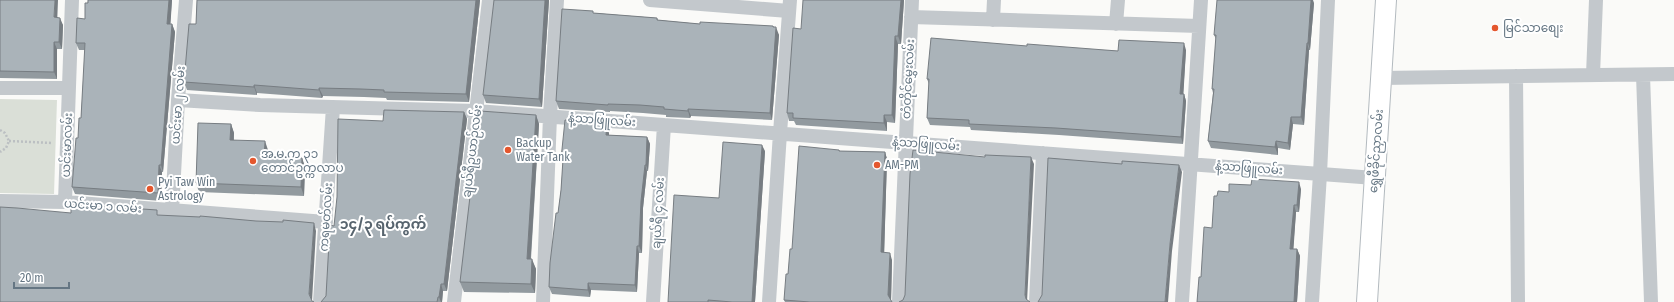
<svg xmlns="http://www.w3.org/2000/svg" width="1674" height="302" viewBox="0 0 1674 302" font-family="'Fira Sans Condensed','Noto Sans Myanmar',sans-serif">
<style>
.green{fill:#dadfd7}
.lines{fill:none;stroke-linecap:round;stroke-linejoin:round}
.secondary-casing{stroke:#b3babf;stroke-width:22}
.path{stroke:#bbbfc2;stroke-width:2.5;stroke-dasharray:2 2;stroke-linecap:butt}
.street{stroke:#c3c8cc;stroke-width:14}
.secondary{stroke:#fff;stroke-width:20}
.wall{fill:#929a9f}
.shaded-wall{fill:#777d82}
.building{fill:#aab3b9;stroke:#777d82}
.poi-dot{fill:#e4572e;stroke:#fff;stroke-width:1.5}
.labels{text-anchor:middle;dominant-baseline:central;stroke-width:4;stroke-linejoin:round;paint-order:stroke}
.poi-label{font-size:12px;fill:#657683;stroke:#fff;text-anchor:start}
.street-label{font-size:12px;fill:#657683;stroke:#fff}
.quarter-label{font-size:14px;font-weight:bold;fill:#57646e;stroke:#fff}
</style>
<rect width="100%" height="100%" fill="#fafaf8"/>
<path class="green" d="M0 99 57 100 54 194 0 193Z"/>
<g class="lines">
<g class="secondary-casing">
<path id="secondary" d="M1367 302 1386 0"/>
</g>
<path class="path" d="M0 130 5 133 9 141 6 148 0 152
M9 141 52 143"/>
<path class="street" d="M650 0 789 11
M911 17 1199 26
M993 20 994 0
M1116 24 1118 0
M1593 75 1596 0
M1643 75 1651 302
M1516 76 1518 302
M1381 78 1674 74
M0 88H69
M178 100 260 105 476 111 1375 178
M0 201 65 202 326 222
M65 202 72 0
M172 211 178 100 186 0
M320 302 333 107
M454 302 489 0
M543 302 550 116 557 0
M653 302 664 125
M769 302 780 133 790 0
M899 302 912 0
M1036 302 1043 153
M1182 302 1201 0
M1312 302 1320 174 1328 0"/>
<use href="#secondary" class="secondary"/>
</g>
<path class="wall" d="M0 0 57 18 63 25 62 49H57V79L0 78Z
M88 0H178H172L170 24H172L175 32 163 172H162L161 201 75 194 72 187 81 118 85 50H79L76 43 85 19Z
M197 0H480L469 102 387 100 386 98 364 97 323 96 322 98 257 93V95L187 90 184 82 196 24Z
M549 0 542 107 486 103 483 95Z
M904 0 901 44H898L895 123 887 122V131L796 125 794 121H789L787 113 801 29Z
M1314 3 1310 50H1309L1304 125 1293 124 1290 150 1278 148V155L1211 148 1208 141 1213 93 1212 89 1216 39 1214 35Z
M594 13 657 18 658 20 700 24 773 26 779 35 772 120 691 116 690 118 666 117V115L643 113 610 111V112L559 109 556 101Z
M1027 46 1118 51 1186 50 1183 94H1184L1186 101 1183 144 1059 135 971 130 970 127 930 125 927 118 929 84 927 79Z
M464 112 467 119 447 291H443L442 302H321L326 296 334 226 383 121Z
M536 115 539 124 531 259 536 269 535 293 464 292 460 282Z
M231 124 234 133V140L268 150V157L302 158 305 167 304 196 199 192 196 183Z
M609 129V135L647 137 650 144 648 171H647L643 208 642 253H639L637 292 591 290 590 297 552 294 549 287 561 190 563 163 561 159Z
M839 150 840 151 885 152 887 159 884 253 892 260 891 300 892 302H785L784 300 792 249Z
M765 151 755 302H668L719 198Z
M1301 189 1299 212H1296L1293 249H1297L1300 256 1297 302H1197L1201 277 1212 228 1217 196Z"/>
<path class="shaded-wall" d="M55 0H58L57 25 54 17Z
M169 0H172L170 32 167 24Z
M476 0H480L469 102 466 94Z
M545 0H549L542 107 539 99Z
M901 0H904L901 44 898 36Z
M1311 0H1313L1314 3 1310 50 1308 43Z
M60 18 63 25 62 49 59 42Z
M172 24 175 32 163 172 161 165Z
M773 26 776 33V27L779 35 772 120 770 113Z
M895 36 898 44 895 123 892 115Z
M54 42 57 49V79L54 72Z
M1184 43 1186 50 1183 101 1180 94Z
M1307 43 1309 50 1304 125 1301 117Z
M254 85 257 93V95L254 87Z
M319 88 323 96 322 98 319 90Z
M1184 94 1186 101 1183 144 1181 137Z
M688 109 691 116 690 118 688 111Z
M464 112 467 119 447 291 444 284Z
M536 115 539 124 530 268 527 259Z
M884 115 887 122V131L884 123Z
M1291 117 1293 124 1290 150 1288 143Z
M607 123 609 129V142L606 135Z
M231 124 234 133 233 149 230 140Z
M647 137 650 144 648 171 646 165Z
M265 141 268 150 267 166 264 157Z
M1276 141 1278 148V155L1275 147Z
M762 145 765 151 755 302H752Z
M885 152 887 159 884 259 881 252Z
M1031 157 1034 164 1027 302 1025 295Z
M302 158 305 167 304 196 301 187Z
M159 165 162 172 161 201 158 193Z
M645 165 647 171 643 208 642 253 639 246 641 201Z
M1179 165 1182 172 1172 251 1168 302H1165L1170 244Z
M1299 182 1301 189 1299 212 1297 205Z
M1294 205 1296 212 1293 256 1290 249Z
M314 223 316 231 312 301 309 294Z
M637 246 639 253 637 292 635 285Z
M1297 249 1300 256 1297 302H1294Z
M890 253 892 260 891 302 888 295Z
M532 259 536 269 535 293 531 284Z
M588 283 591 290 590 297 588 290Z
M441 284 443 291 442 302H441L439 297Z"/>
<path class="building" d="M0 0H55L54 17 60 18 59 42H54V72L0 71Z
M88 0H169L167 24H172L161 165H159L158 193 72 187 76 138H78L79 118H81L85 43H76L77 18 85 19V3H88Z
M197 0H476L466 94 384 92V90L361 89 319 88V90L254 85V87L184 82 189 24H196Z
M494 0H545L539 99 483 95Z
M803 0H901L898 36H895L892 115H884V123L793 118V113H787L793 28 801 29Z
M1217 0H1311L1308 43H1307L1301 117H1291L1288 143 1276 141 1275 147 1208 141 1214 89H1212L1216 35H1214Z
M562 9 593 11V13L657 18V20L700 24V22L773 26V27H776L770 113 688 109V111L664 109V107L640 105 608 104V105L556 101Z
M931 38 1027 46V44L1118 51 1119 40 1184 43 1180 94H1184L1181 137 1056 128 969 124V120L927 118 929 79H927Z
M384 110 464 112 444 284H441L439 297H438L437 302H321L326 296 330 225 334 226 337 197 338 119 383 121Z
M480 111 536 115 527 259H532L531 284 460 282Z
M565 120 607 123 606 135 647 137 646 165H645L641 201 639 246H637L635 285 588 283V290L549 287 550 263 556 213H558L561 190 563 159H561Z
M198 123 231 124 230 140 265 141 264 157 302 158 301 187 196 183Z
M723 142 762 145 752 302H732L708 300V302H668L674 195 719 198Z
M799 146 839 150V151L885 152 881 252 890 253 888 295 892 302H810L784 300 786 274H788L790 249H792Z
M913 150 985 157V155L1031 157 1025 295 1026 299 1030 302H899L903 300 905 295 910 174Z
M1048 158 1122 164V161L1179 165 1170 244 1165 302H1038L1042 295Z
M1252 179 1299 182 1297 205H1294L1290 249H1297L1294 302H1197L1199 277H1201L1204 227 1212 228 1214 196H1217L1218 191 1229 192V184L1251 185Z
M71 204 157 210V215L200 217V216L256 221 283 222V220L314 223 309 294 312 301 314 302H0V207L17 208 71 213Z"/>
<g class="poi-dot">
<circle cx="1495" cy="28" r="4"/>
<circle cx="508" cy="150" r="4"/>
<circle cx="253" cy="161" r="4"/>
<circle cx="877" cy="165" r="4"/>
<circle cx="150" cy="189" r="4"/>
</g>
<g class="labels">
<g class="poi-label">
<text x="1503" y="28">မြင်သာစျေး</text>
<text x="516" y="143">Backup<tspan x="516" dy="14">Water Tank</tspan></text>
<text x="261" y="154">အ.မ.က ၃၁<tspan x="261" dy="14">တောင်ဥက္ကလာပ</tspan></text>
<text x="885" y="165">AM-PM</text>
<text x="158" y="182">Pyi Taw Win<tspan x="158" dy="14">Astrology</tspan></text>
</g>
<g class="street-label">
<text transform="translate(908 79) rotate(-87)">တံတိုင်မွှေးလမ်း</text>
<text transform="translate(178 105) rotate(-86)">ယင်းမာ ၂ လမ်း</text>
<text transform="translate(602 120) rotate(4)">နံ့သာဖြူလမ်း</text>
<text transform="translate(926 144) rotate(4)">နံ့သာဖြူလမ်း</text>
<text transform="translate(67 145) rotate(-88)">ယင်းမာလမ်း</text>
<text transform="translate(472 151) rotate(-83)">ချယ်ရီဥယာဉ်လမ်း</text>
<text transform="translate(1376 151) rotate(-86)">ရွှေဖီခိုင်ညှာလမ်း</text>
<text transform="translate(1249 168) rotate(4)">နံ့သာဖြူလမ်း</text>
<text transform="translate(103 206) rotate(4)">ယင်းမာ ၁ လမ်း</text>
<text transform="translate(658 213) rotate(-87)">ချယ်ရီ ၄ လမ်း</text>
<text transform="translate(326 217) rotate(-86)">ကရမတ်လမ်း</text>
</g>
<g class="quarter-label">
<text x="383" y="224">၁၄/၃ ရပ်ကွက်</text>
</g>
</g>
<path d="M14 282v6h55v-6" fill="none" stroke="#657683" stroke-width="2"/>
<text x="20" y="282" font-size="12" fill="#657683" stroke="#ffffff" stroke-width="3" paint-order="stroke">20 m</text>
</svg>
